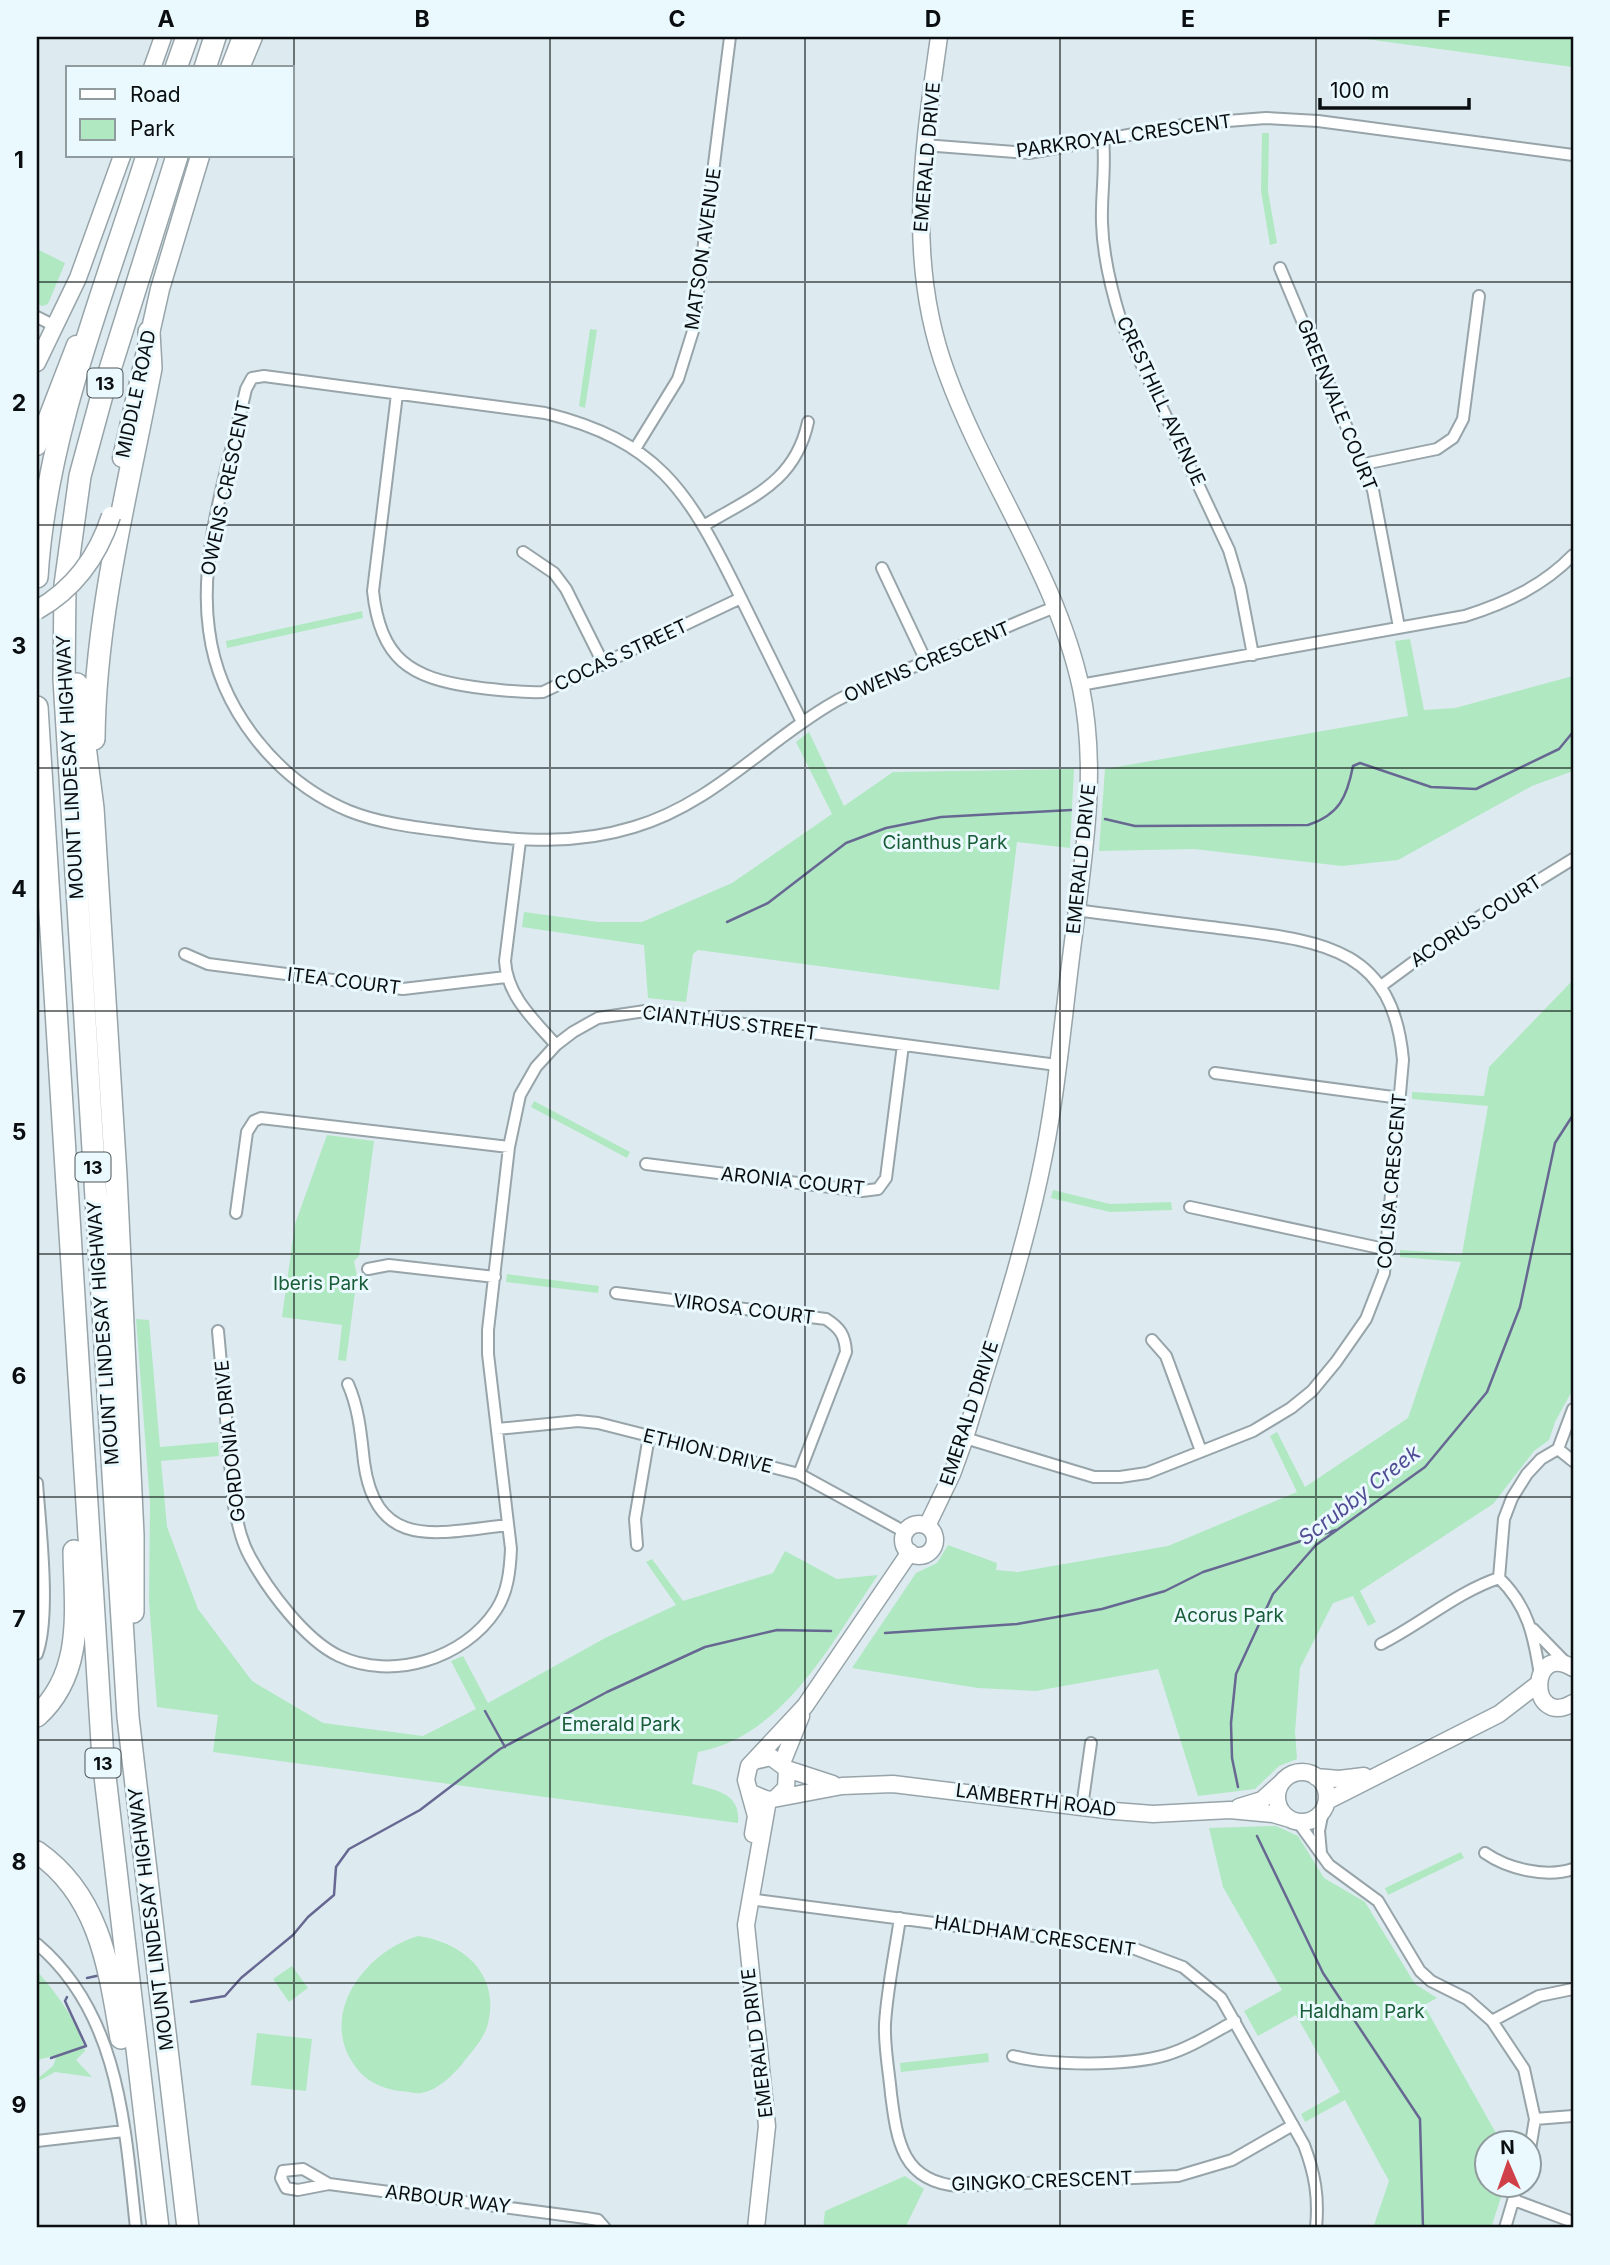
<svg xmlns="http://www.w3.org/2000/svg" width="1610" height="2265" viewBox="0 0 1610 2265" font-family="Inter,sans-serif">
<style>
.green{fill:#b0e8c2}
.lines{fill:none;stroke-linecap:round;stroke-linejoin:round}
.stream{stroke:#676892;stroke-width:2.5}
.street-casing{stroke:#97a4a9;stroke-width:14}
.secondary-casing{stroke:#97a4a9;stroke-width:19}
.primary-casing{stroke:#97a4a9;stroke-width:21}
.highway-casing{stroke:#97a4a9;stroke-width:24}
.street{stroke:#fff;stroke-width:10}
.secondary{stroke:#fff;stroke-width:16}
.primary{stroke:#fff;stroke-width:18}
.highway{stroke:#fff;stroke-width:21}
.primary-bridge-casing{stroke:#97a4a9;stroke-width:21;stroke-linecap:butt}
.primary-bridge{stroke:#fff;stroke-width:18}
.grid{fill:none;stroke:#0a0e10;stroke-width:2;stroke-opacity:0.55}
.labels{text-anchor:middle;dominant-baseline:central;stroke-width:6;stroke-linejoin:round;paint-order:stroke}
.shield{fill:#eaf9fd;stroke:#4d5457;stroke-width:2}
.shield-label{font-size:18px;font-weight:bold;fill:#0a0e10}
.street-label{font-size:19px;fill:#0a0e10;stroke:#eaf9fd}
.park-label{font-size:19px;fill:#185d37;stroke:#eaf9fd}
.water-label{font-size:21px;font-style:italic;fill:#514c94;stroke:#eaf9fd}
.neatline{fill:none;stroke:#0a0e10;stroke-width:2.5}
.grid-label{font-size:23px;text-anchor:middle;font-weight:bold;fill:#0a0e10}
</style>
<rect width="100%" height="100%" fill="#ddebf0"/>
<path class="green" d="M1351 37H1573V67Z
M1262 133H1269L1268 191 1277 243 1270 245 1261 191Z
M37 249 65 263 48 304 42 306 37 303Z
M590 329 597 330 585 408 579 406Z
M362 611 363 618 227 648 226 641Z
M1410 639 1424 710 1455 708 1573 676V771L1532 786 1398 860 1342 866 1194 849 1099 851 1105 769 1408 716 1395 641Z
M809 732 844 806 893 772 1074 769 1070 848 1017 842 999 990 698 950 693 954 686 1002 648 998 644 945 522 927 524 912 598 922H642L732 883 832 814 796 742Z
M1573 980V1389L1555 1422 1549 1440 1534 1451 1493 1504 1360 1591 1376 1622 1368 1626 1353 1596 1333 1603 1300 1668 1295 1732 1297 1759 1279 1766 1255 1789 1198 1796 1158 1669 1036 1691 978 1688 852 1668 916 1573 937 1563 948 1545 997 1563 996 1570 1018 1572 1168 1546 1297 1492 1270 1436 1277 1432 1305 1487 1408 1418 1461 1262 1400 1257V1250L1462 1254 1488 1106 1412 1099V1092L1484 1096 1489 1067Z
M534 1101 630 1152 627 1158 531 1107Z
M327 1135 374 1141 359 1256 354 1261 357 1277 346 1361 338 1360 342 1325 282 1317 295 1224Z
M1053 1190 1110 1204 1171 1202 1172 1210 1110 1212 1051 1198Z
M507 1274 599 1286 598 1293 506 1282Z
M136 1319 149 1320 160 1447 218 1442 219 1456 161 1461 167 1527 198 1609 252 1681 323 1723 423 1736 476 1709 451 1661 463 1656 488 1703 605 1638 676 1605 646 1562 652 1559 683 1601 773 1573 785 1551 837 1579 878 1575C831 1642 785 1736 698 1752L692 1784C716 1790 741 1793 738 1823L213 1752 218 1715 157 1707 149 1601 150 1503Z
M1276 1826 1298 1836 1324 1878 1365 1902 1415 1984 1437 1998 1424 2005 1501 2142H1488V2184L1505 2185 1491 2228H1373L1389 2181 1345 2100 1305 2122 1301 2114 1340 2092 1296 2015 1258 2036 1244 2011 1282 1990 1223 1887 1209 1828Z
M1461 1852 1464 1858 1388 1895 1385 1888Z
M418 1936C465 1943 502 1976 487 2027 483 2040 471 2052 463 2063 452 2076 438 2090 421 2093 414 2094 406 2091 399 2091 381 2088 365 2081 355 2066 317 2014 366 1951 418 1936Z
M292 1966 308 1988 289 2002 273 1979Z
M37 1971C57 1994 78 2021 85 2051L76 2060 92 2077 55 2072 37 2082V2079L53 2066 56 2058 53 2056 37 2060Z
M257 2033 312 2039 306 2091 251 2085Z
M988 2053 989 2062 901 2072 900 2063Z
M905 2176 924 2189 905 2228H823L825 2211Z"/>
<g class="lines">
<path class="stream" d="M1105 819 1135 826 1308 825C1339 815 1347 797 1353 766L1360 763 1431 787 1476 789 1559 749 1573 732
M727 922 768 903 846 843 886 828 941 817 1071 810
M885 1633 1017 1624 1102 1609 1165 1591 1203 1572 1336 1530
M485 1711 505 1747
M1238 1787 1232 1758 1231 1723 1236 1674 1273 1594 1316 1545 1425 1467 1487 1392 1520 1307 1555 1143 1573 1115
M1257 1836 1323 1973 1420 2119 1423 2228
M87 1978 101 1975
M191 2002 225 1996 241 1978 293 1935 308 1917 334 1895 336 1867 349 1849 420 1810 500 1749 607 1692 705 1647 777 1630 831 1631
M51 2058 86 2046 65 2001 67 1997"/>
<g class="street-casing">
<path id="street" d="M1103 140C1106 168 1101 195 1102 223 1103 257 1111 289 1121 321L1229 550 1240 587 1253 655
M924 145 1029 153 1189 124 1266 118 1318 121 1573 155
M1280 268 1373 490 1399 627
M37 317 55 326
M397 394 373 591C380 659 410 678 474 687 497 690 519 693 543 692L741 598
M635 449 678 379 693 331 730 37
M1364 464 1437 449 1453 438 1463 419 1479 296
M705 525C753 496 795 482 808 422
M523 552 554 573 566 589 604 665
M882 568 926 661
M1080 685 1465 616C1506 603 1543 586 1573 555
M802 722C780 677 758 633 736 588 687 489 657 441 545 413L264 376 252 378 246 389C229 465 198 553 209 630 219 709 277 781 349 811 384 825 423 828 460 833 520 841 576 845 634 827 713 804 767 740 836 701 856 690 878 682 899 673 951 650 1003 628 1055 607
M520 841 505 961C507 996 534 1020 556 1045
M185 954 208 964 403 989 506 977
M1381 986 1453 933 1573 859
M1215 1073 1400 1098
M646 1164 862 1191 878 1189 886 1178 903 1045
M1190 1207 1389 1250
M236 1213 247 1132 254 1121 261 1118 509 1147
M368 1269 389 1265 495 1277
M616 1293 826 1319C840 1328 845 1335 846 1352L799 1474
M218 1331 234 1506C238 1524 241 1541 250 1557 268 1590 305 1640 339 1656 392 1681 464 1659 496 1610 508 1592 510 1570 511 1549L488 1354V1330L509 1147 520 1095 536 1067 556 1045 573 1032 598 1018 645 1011 1057 1065
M1152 1340 1166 1356 1201 1451
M348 1384C359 1409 361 1435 364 1462 376 1553 440 1532 508 1525
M497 1429 578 1421 598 1423 799 1474 905 1532
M965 1438 1094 1477H1120L1147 1473 1253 1431 1291 1408 1312 1391 1336 1362 1366 1319 1384 1273 1403 1060C1393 946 1320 941 1226 929 1177 923 1127 917 1077 910
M1558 1449 1573 1461
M37 1483C40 1526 51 1616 37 1654
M637 1545 635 1519 649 1436
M1533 1629 1567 1664
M1381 1644C1421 1624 1457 1592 1499 1578
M1540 1675C1534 1636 1528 1606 1499 1578L1504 1519 1512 1498 1527 1474 1541 1459 1558 1449 1573 1409
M1082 1807 1091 1743
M1298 1822 1329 1865 1378 1901 1420 1971 1431 1981 1467 1999 1492 2021 1524 2069 1535 2119 1530 2149
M1321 1853 1319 1831 1323 1811
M1485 1853C1508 1869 1546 1878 1573 1869
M749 1899 1135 1949 1183 1967 1221 1998 1304 2145C1315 2174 1319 2197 1316 2228
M900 1918C895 1953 887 1989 885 2024 884 2047 889 2071 891 2094 897 2141 902 2182 959 2186L1178 2176 1232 2160 1293 2125
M37 1944C120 2014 125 2128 136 2228
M1492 2021 1539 1996 1573 1989
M1013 2056C1051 2066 1128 2066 1166 2055 1190 2048 1213 2033 1235 2021
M1535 2119 1573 2116
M37 2141 124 2131
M329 2184 303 2169 283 2171 281 2178 286 2188 298 2190 329 2184 586 2218 598 2220 605 2228
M1514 2200 1573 2222
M1505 2228 1518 2184"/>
</g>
<g class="secondary-casing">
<path id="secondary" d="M152 68 163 37
M241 68 254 37
M37 363 78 278 122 156
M903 1540a16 16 0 1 1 32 0a16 16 0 1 1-32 0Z
M927 1526 952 1474 965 1438C990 1353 1020 1267 1039 1179 1057 1099 1063 1016 1074 934 1084 852 1098 771 1081 688 1057 576 986 481 947 374 905 262 923 151 939 37
M1573 1668C1528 1641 1528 1729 1573 1703
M754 1761 771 1757 787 1769 786 1788 777 1797
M782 1763 801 1716
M787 1769 833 1784
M1277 1797a25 25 0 1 1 50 0a25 25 0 1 1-50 0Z
M1316 1777 1339 1779 1364 1776
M751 1793 768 1800 842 1786 893 1784 1114 1811 1153 1814 1230 1810 1273 1814 1290 1819
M1327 1801 1499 1714 1538 1684
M1239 1807 1262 1800 1282 1782
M753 1834 756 1816 746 1780 749 1766 805 1706 910 1552
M756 2228 767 2126 746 1925 768 1800"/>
</g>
<g class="primary-casing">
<path id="primary" d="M230 68 242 37
M37 446 76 345
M122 458 160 289 200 156"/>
</g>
<g class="highway-casing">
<path id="highway" d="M176 68 187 37
M205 68 215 37
M177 156 102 395 80 476 65 585 64 679 128 1717 188 2228
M37 577C46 432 104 293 147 156
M77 684 93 808 116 1176 133 1535V1612
M37 707 103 1759 158 2228
M94 739C95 615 128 490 151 368L149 332
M37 1716C85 1672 75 1610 74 1551
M37 1852C100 1896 109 1968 121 2038"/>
</g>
<use href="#street" class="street"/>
<use href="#secondary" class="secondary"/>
<use href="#primary" class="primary"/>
<use href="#highway" class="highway"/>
<g class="primary-bridge-casing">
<path id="primary-bridge" d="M37 610C74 589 98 556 111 516"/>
</g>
<use href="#primary-bridge" class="primary-bridge"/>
</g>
<path class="grid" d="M294 37V2228M550 37V2228M805 37V2228M1060 37V2228M1316 37V2228M37 282H1573M37 525H1573M37 768H1573M37 1011H1573M37 1254H1573M37 1497H1573M37 1740H1573M37 1983H1573"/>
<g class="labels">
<g class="shield">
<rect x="87.5" y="368.5" width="35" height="29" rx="5"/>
<rect x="75.5" y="1152.5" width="35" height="29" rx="5"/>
<rect x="85.5" y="1748.5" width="35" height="29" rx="5"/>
</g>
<g class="shield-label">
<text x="105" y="383">13</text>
<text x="93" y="1167">13</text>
<text x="103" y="1763">13</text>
</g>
<g class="street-label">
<text transform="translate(1124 136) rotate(-8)">PARKROYAL CRESCENT</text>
<text transform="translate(927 157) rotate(-85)">EMERALD DRIVE</text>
<text transform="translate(703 249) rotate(-82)">MATSON AVENUE</text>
<text transform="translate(136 394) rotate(-78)">MIDDLE ROAD</text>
<text transform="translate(1161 401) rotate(65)">CRESTHILL AVENUE</text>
<text transform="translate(1337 405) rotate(68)">GREENVALE COURT</text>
<text transform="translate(226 488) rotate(-78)">OWENS CRESCENT</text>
<text transform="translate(621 655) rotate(-25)">COCAS STREET</text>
<text transform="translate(927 662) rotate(-23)">OWENS CRESCENT</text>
<text transform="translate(70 767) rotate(-93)">MOUNT LINDESAY HIGHWAY</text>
<text transform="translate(1081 859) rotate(-84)">EMERALD DRIVE</text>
<text transform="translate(1476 921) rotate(-33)">ACORUS COURT</text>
<text transform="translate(344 981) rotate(7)">ITEA COURT</text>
<text transform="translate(730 1023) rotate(7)">CIANTHUS STREET</text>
<text transform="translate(793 1181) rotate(6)">ARONIA COURT</text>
<text transform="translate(1392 1181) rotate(-85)">COLISA CRESCENT</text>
<text transform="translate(744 1309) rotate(7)">VIROSA COURT</text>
<text transform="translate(103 1333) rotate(-94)">MOUNT LINDESAY HIGHWAY</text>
<text transform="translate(969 1413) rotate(-72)">EMERALD DRIVE</text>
<text transform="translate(230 1441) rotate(-96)">GORDONIA DRIVE</text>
<text transform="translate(708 1451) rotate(14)">ETHION DRIVE</text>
<text transform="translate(1036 1800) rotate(7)">LAMBERTH ROAD</text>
<text transform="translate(151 1919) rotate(-97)">MOUNT LINDESAY HIGHWAY</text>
<text transform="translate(1035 1936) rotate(8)">HALDHAM CRESCENT</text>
<text transform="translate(757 2043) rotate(-97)">EMERALD DRIVE</text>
<text transform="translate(1042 2181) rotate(-2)">GINGKO CRESCENT</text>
<text transform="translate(448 2199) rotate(7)">ARBOUR WAY</text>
</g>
<g class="park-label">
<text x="945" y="842">Cianthus Park</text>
<text x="321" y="1283">Iberis Park</text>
<text x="1229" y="1615">Acorus Park</text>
<text x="621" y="1724">Emerald Park</text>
<text x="1362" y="2011">Haldham Park</text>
</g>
<g class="water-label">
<text transform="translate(1359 1495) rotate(-38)">Scrubby Creek</text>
</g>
</g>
<rect width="1610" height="2265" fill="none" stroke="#eaf9fd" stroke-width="77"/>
<rect x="66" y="66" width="228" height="91" fill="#eaf9fd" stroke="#909b9e" stroke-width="2"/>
<rect x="80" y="89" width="35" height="10" fill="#ffffff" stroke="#909b9e" stroke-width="2"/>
<text x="130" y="102" font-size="21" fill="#0a0e10">Road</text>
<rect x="80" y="119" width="35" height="21" fill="#b0e8c2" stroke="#909b9e" stroke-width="2"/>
<text x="130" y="136" font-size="21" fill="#0a0e10">Park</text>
<g transform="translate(1508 2164) rotate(358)"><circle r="33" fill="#eaf9fd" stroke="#909b9e" stroke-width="2"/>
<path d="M0-5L12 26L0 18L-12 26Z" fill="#d04048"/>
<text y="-10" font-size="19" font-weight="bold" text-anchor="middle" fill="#0a0e10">N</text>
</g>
<path d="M1320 98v10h149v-10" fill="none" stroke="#0a0e10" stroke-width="3.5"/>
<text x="1330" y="98" font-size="21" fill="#0a0e10" stroke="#eaf9fd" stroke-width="5" paint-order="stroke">100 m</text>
<rect x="38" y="38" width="1534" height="2188" class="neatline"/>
<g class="grid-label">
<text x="166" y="27">A</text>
<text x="422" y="27">B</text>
<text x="677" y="27">C</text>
<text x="933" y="27">D</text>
<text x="1188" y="27">E</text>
<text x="1444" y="27">F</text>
<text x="19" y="168">1</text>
<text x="19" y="411">2</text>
<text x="19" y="654">3</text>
<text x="19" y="897">4</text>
<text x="19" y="1140">5</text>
<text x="19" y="1384">6</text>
<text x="19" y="1627">7</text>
<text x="19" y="1870">8</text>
<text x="19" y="2113">9</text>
</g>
</svg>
